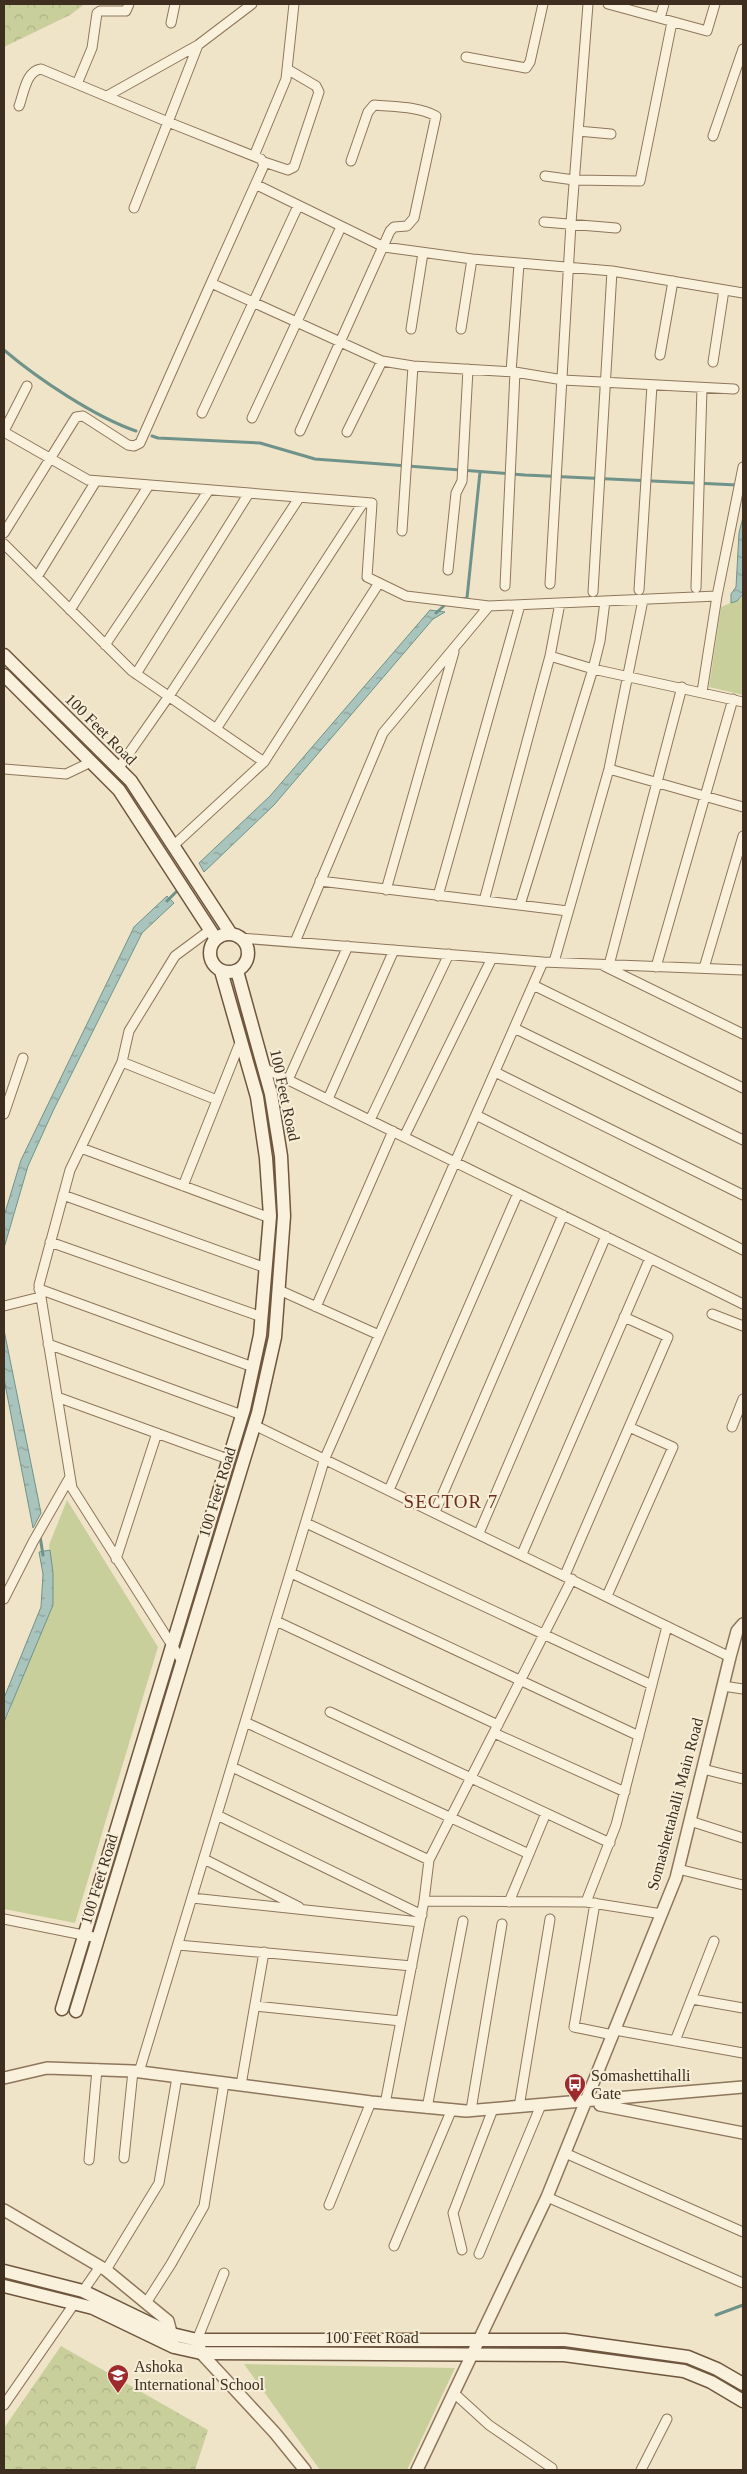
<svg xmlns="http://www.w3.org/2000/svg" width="747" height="2474" viewBox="0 0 747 2474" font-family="Georgia,serif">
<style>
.grass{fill:#c9cf9b}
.park{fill:url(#park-crowns)}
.water{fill:url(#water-ripples);stroke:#6f938a}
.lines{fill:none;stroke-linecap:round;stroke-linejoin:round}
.stream{stroke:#6f938a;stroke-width:3}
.minor-casing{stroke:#8d765c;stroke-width:11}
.tertiary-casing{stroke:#8d765c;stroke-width:14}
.secondary-casing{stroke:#6f573f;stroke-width:15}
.minor{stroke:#faf1dc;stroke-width:9}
.tertiary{stroke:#faf1dc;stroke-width:11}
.secondary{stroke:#faf1dc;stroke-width:12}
.labels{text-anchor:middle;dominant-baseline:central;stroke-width:4;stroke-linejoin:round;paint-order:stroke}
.street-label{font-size:16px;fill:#3d2e20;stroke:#f7eed8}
.poi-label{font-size:16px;fill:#3d2e20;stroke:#f7eed8;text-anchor:start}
.quarter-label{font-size:19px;letter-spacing:1px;fill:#6b2e1e;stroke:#f7eed8}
</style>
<defs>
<pattern id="park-crowns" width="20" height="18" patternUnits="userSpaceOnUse" patternTransform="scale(1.25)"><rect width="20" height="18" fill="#c9cf9b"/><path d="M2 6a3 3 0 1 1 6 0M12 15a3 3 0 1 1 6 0" fill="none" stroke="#aeb285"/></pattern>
<pattern id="water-ripples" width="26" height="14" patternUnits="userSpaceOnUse" patternTransform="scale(1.25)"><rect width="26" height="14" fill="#a9c4bc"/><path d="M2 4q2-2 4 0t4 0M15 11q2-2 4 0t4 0" fill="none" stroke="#8ba098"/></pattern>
</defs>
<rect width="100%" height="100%" fill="#f0e4c8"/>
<path class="grass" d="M743 594V695L709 687 721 607 740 599Z
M67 1500 158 1647 75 1923 4 1909V1722L9 1713 53 1573 49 1545Z
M244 2364 455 2368 407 2470H320Z"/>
<path class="park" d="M4 4H85L70 15 4 47Z
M61 2346 208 2430 195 2470H4V2428Z"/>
<path class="water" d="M743 517V594L737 601 731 603V594L736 587 739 533Z
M430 610 445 612 433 619 274 805 204 872 199 863 270 796Z
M167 896 174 903 142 933 53 1111 28 1166 4 1248V1216L21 1160 134 927Z
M4 1330 41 1513 33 1528 4 1379Z
M50 1550 53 1573V1605L4 1722V1698L41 1607 43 1574 39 1552Z"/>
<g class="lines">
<path class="stream" d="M4 350C38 379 95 417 136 431
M152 436 158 438 260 443 315 459 525 475 737 485
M462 599 467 598 480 472
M436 613 446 604
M167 901 180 888
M40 1536 43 1555
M716 2315 743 2305"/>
<g class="minor-casing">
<path id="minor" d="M608 4 707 31 715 4
M660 18 664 4
M171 23 175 4
M466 57 526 68 530 62 543 4
M77 84 92 48 97 13 100 11H126L129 4
M107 96 198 45
M19 106C24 93 26 71 41 69L168 122 198 45 252 4
M578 131 611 134
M713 136 743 49
M254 156 286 79 294 4
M264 162 288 170 294 167 319 92 316 86 287 69
M545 176 574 180 640 181 672 22
M257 185 384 247 472 259 612 271
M134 208 168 122 261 159 264 165 211 283
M544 222 616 228
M411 329 423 253
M461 329 472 259
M660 355 673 281
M713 362 724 290
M511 372 519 264
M202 413 298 206
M252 418 341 227
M4 431 27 386
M300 431 390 231 394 227 407 226 414 218 436 116C417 106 394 107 374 105L368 112 351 161
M4 432 88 480 372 503 367 577 406 596 489 606 717 596
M347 432 382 361
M402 531 413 366
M4 533 76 417 83 416 128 445 134 446 140 443 211 283 382 361 413 366 515 372 563 380 734 389
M4 544 132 671 264 762
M448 570 456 493 462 481 468 369
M37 577 96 481
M550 584 571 223 588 4
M505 586 515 372
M696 588 702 388
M639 590 652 385
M593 592 612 271 743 293
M70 610 149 485
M105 645 209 490
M550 656 593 669 743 702
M136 674 249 493
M702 692 717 596 743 467
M216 729 363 503
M4 769 66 774 91 762
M118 769 169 696 299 498
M609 769 743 807
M173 846 264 762 379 583
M320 881 568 911
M386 890 454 652
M438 896 520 605
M484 901 550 656 560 603
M520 905 593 669 600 641 605 601
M240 938 543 962 743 970
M295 942 383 733 489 606
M554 962 609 769 643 600
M609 965 682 687
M604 966 743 1034
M656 967 733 699
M704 968 743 836
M533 985 743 1088
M514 1028 743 1140
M122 1062 217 1100
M264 1068 743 1304
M495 1072 743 1195
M288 1080 348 946
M328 1099 394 950
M4 1114 23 1058
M476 1115 743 1250
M370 1120 449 954
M404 1137 492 958
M81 1148 270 1218
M183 1186 241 1040
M63 1195 266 1268
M50 1242 262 1317
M39 1289 253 1367
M279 1290 379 1335
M4 1306 40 1297
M316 1307 393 1131
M712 1314 743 1326
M48 1344 242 1415
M57 1397 228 1459
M254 1425 730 1657
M732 1427 743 1399
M389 1490 518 1193
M435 1512 563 1215
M306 1523 652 1685
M479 1533 606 1236
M522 1554 650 1258
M116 1559 157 1433
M291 1573 639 1736
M565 1575 668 1337 624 1317
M607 1596 673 1447 629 1427
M4 1599 33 1542 70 1477
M276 1621 498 1725
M182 1661 72 1488 39 1285 70 1170 122 1062 129 1031 175 956 210 930
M723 1686 743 1689
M330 1712 610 1843
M245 1722 529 1854
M494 1733 625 1792
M232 1767 429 1860
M703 1769 743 1779
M217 1815 422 1915
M690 1821 743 1838
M204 1859 299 1907
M678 1869 743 1885
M192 1898 420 1922
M424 1901 586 1902 662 1914
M509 1902 546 1813
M586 1902 616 1825 667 1626
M595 1903 574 2027 613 2035
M4 1919 98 1938
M178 1945 412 1966
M692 1999 743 2008
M255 2006 401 2021
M615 2030 743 2053
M675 2041 714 1941
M139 2072 325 1458 543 962
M241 2085 264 1952
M385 2104 424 1901 429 1860 572 1579
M519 2107 550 1919
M427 2108 463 1921
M471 2110 502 1924
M565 2153 743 2232
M124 2158 133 2071
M89 2160 97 2069
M547 2197 743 2283
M329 2205 371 2102
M394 2246 452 2109
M462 2250 453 2213 493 2109
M479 2254 541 2105
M106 2270 159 2183 177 2077
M83 2291 99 2268
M146 2303 171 2264 204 2206 224 2083
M197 2340 224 2273
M455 2394 489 2425 552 2468
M4 2405 74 2304
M641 2470 667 2419"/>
</g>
<g class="tertiary-casing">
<path id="tertiary" d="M4 2078 47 2068 133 2071 371 2102 466 2111 743 2087
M600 2105 743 2133
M4 2210 106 2270 168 2321 173 2340
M200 2348 201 2353 275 2433 305 2470
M417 2470 547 2197 676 1878 730 1657 737 1631 743 1624"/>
</g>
<g class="secondary-casing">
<path id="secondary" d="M4 655 131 781 231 934
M4 675 119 790 216 939
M210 953a19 19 0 1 1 38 0a19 19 0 1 1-38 0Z
M62 2009 244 1409 260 1335 270 1216 266 1158 257 1097 221 971
M76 2011 258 1413 275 1337 284 1216 281 1156 271 1094 237 971
M4 2271 83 2291 172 2334 197 2340H565L688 2357 717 2369 743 2384
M4 2286 93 2308 174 2347 201 2353 564 2355 684 2371 711 2382 743 2401"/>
</g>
<use href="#minor" class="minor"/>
<use href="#tertiary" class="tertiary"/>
<use href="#secondary" class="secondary"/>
</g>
<defs>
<g id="bus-pin" transform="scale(1.125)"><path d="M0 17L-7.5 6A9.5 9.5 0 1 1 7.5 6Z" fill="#9e2a2b" stroke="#f7eed8"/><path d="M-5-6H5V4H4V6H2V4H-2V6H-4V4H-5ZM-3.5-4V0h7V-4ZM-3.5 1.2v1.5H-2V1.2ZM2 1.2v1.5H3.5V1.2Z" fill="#fff"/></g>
<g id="school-pin" transform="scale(1.125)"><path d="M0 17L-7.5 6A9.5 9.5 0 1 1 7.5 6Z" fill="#9e2a2b" stroke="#f7eed8"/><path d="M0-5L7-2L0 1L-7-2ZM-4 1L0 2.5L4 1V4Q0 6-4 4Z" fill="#fff"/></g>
</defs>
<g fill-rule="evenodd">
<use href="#bus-pin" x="575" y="2084"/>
<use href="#school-pin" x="118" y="2375"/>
</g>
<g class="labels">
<g class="street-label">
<text transform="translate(101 729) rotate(45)">100 Feet Road</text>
<text transform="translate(285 1095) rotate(78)">100 Feet Road</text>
<text transform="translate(217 1492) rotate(-73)">100 Feet Road</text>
<text transform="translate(675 1804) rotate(-75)">Somashettahalli Main Road</text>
<text transform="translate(99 1879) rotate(-73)">100 Feet Road</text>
<text x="372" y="2337">100 Feet Road</text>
</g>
<g class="poi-label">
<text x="591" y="2075">Somashettihalli<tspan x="591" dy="18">Gate</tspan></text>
<text x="134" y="2366">Ashoka<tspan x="134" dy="18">International School</tspan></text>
</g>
<g class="quarter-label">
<text x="451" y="1501">SECTOR 7</text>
</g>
</g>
<rect width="747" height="2474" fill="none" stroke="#3d2e20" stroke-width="10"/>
</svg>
